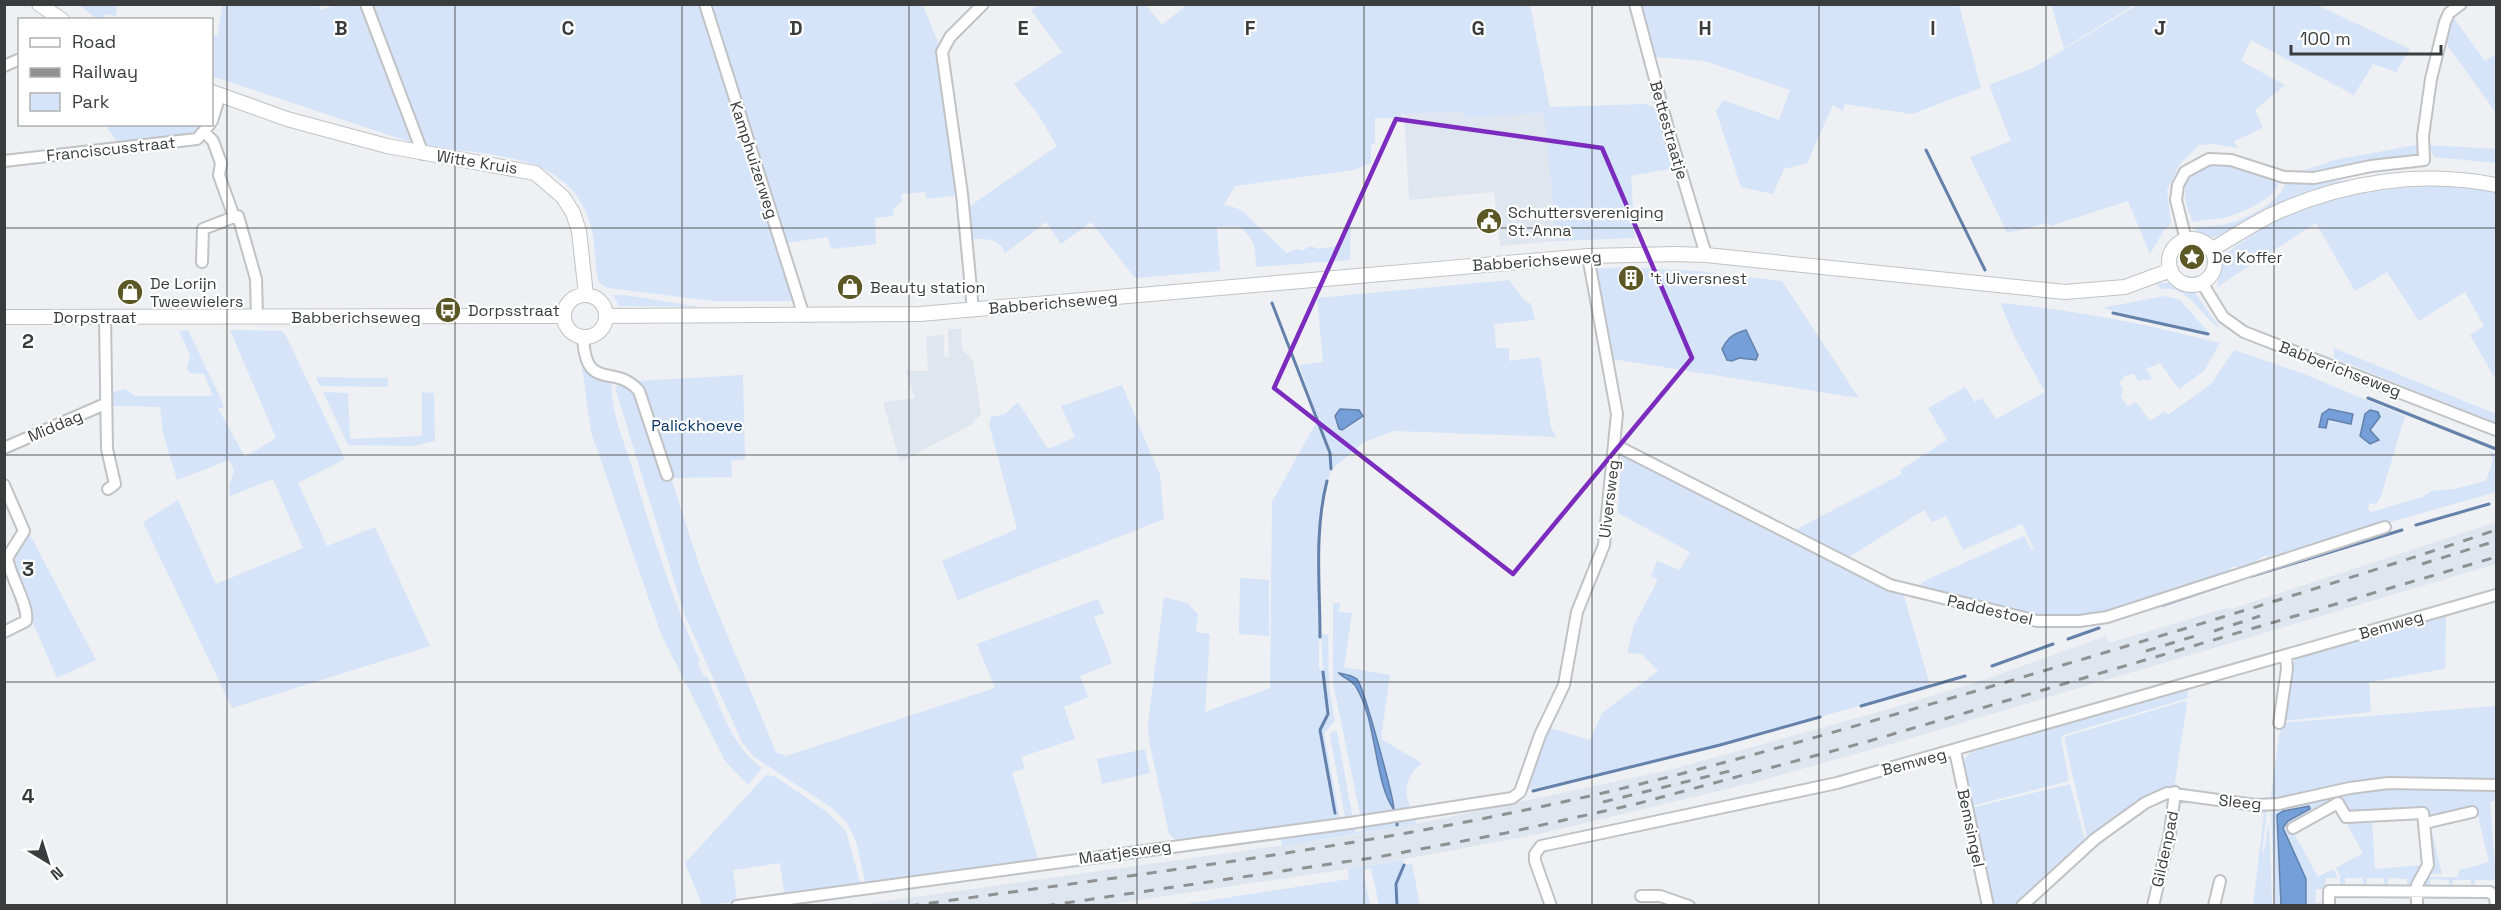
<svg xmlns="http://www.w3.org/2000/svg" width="2501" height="910" viewBox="0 0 2501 910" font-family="'Space Grotesk',sans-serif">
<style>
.built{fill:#e0e6f0}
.green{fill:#d5e4f8;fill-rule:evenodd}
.water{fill:#749fd8;stroke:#6381aa;stroke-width:1.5}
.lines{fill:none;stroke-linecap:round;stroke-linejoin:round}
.stream{stroke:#6381aa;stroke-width:3}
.minor-casing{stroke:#c0c2c5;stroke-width:14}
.major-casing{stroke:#c0c2c5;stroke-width:16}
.minor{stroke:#fff;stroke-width:10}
.major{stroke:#fff;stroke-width:14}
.rail{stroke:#8f9092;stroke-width:3;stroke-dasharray:10 10;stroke-linecap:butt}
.marked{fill:none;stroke:#7b2cbf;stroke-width:4.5;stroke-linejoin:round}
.grid{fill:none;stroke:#3b3c3d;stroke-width:1.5;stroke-opacity:0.55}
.labels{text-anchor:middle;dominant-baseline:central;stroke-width:4.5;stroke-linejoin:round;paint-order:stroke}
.street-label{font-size:16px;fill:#3b3c3d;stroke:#fff}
.poi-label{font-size:16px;fill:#3b3c3d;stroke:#fff;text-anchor:start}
.park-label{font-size:16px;fill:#083467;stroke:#fff}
.grid-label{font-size:20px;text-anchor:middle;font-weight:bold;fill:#3b3c3d;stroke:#fff;stroke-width:4.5;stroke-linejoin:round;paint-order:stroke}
</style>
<rect width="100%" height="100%" fill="#eef0f3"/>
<path class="built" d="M1465 112 1466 118 1545 113 1557 241 1500 246 1494 192 1409 200 1404 114Z
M948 329H961L962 349 973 361 981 414 971 425 900 462 883 402 915 398 906 371H928L926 336 944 335V356L949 358Z
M2496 522V564L1891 744 1752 783 1539 834 1362 867 1104 905 852 906 1348 836 1440 819 1669 770 1896 707 1989 678 2106 636 2109 643 2230 607 2231 609Z"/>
<path class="green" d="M2051 4H2134V5L2064 48Z
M79 5H117L116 16 105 14 103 19H97Z
M222 5H318L321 10 335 5H362L412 140 410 142 212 76V36L218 35Z
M371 5H700L794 301H713L608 288 599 283C594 265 596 245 591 227 571 150 487 157 425 145Z
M709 5H923L941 50 959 195 927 199 925 192 901 194 902 202 894 208 893 216 875 218 876 244 831 249 828 237 785 243Z
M1038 5H1146L1162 25 1183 8 1184 5H1530L1550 107 1645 104 1658 109 1676 168 1631 176 1635 238 1557 241 1544 113 1465 118 1464 112 1402 114V118H1375V142L1371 146V163L1354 170 1235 186 1224 205C1248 209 1246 217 1262 230 1271 238 1278 243 1286 253L1297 249 1302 251 1310 246 1319 249 1337 246 1351 221 1350 260 1256 267C1255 247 1256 241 1240 227H1217L1220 271 1135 278 1091 222 1061 244 1046 222 1005 253C999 237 985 239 969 239L967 208 1057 146 1037 113 1014 84 1062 52 1031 10Z
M1640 5H1959L1981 88 1912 114 1845 104 1843 111 1833 105 1807 163 1784 169 1773 194 1741 187 1716 111 1723 100 1779 120 1790 90 1705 61 1654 57Z
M2137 5H2317L2410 49 2396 72 2373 64 2354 95 2251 40 2241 61 2285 85 2255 110 2263 128 2234 141 2238 148 2214 144 2199 145 2180 164 2167 190 2171 224 2164 230 2150 254 2128 201 2050 226 2048 223 2007 233 1970 157 2011 141 1989 85 2033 68Z
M2453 17 2485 61 2496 54V113L2444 40Z
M106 125H206L191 135 116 141Z
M2421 144 2420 151 2414 157 2310 175 2294 174 2335 160Z
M2428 145 2496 149V163L2434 157Z
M2217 164 2237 168 2279 183C2274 200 2242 212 2227 217 2216 220 2204 219 2193 222 2180 194 2179 169 2217 164Z
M2352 180 2278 206 2218 236 2208 238 2198 235 2195 228C2204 226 2214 226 2223 225 2242 221 2280 203 2285 184Z
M2445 186 2496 191V380L2470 335 2484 326 2465 292 2419 321 2387 272 2355 291 2316 223 2217 287 2224 256C2285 202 2366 187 2445 186Z
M1625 267 1697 271 1782 281 1859 398 1612 359 1594 273 1597 269ZM1745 330 1756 352 1754 361 1739 358Z
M1509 280 1524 300 1531 304 1535 320 1494 324 1496 348H1509V361L1540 357 1551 428 1557 437 1394 431 1364 442 1331 470 1320 513 1319 668 1323 671 1321 634H1328L1329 688 1335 721 1324 733 1340 820 1177 841 1169 834 1149 740 1148 723 1164 597 1187 603 1198 614 1196 632 1210 634 1205 712 1270 688 1272 502 1318 419 1299 365 1323 362 1317 298Z
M2172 282 2192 289 2220 328C2200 316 2188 284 2161 289L2157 284Z
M613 295H625L699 307 619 306Z
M2164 296 2180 300 2211 335 2102 308Z
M2000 303C2075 310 2147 324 2220 343L2204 371 2179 389 2160 363 2146 369 2152 379 2138 381 2134 374 2123 376 2124 379 2119 382 2123 389 2121 397 2128 407 2136 402 2150 421 2165 411 2168 415 2211 384 2234 350 2304 374 2405 416 2381 496 2377 503 2369 504 2368 509 2371 512 2422 497 2432 491 2454 489 2486 481 2493 460 2489 451 2496 454V492L2267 557 2265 555C2254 563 2248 570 2232 566L2227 573 2125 609 2087 616 2041 617 1920 591 1922 582 2024 536 2032 551 2034 550 2022 524 1963 550 1946 516 1932 522 1924 510 1849 557 1795 530 1902 474 1900 470 1947 440 1928 408 1960 390 1965 387 1975 402 1982 398 1996 419 2045 392 2015 338Z
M188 330 220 397 224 408H218L245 457 276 438 230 330 281 331 285 334 345 459 298 483 327 546 375 527 430 646 232 708 143 522 178 500 216 584 303 548 273 479 230 496 229 487 234 471 229 460 177 480 163 433 160 407 113 406V392L125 389 135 396H213L204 374 190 373 187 369 190 355 179 331Z
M2334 348 2496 414V423L2334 358Z
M581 360 589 372 612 380C609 407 622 435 630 461 651 529 671 597 700 661L698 664 704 677 707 676C721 709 732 747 762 768L748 785 725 761 661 634 591 432Z
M743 375 745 459 731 461 732 477 671 478 702 574 776 752 786 756 995 688 977 644 1098 599 1104 613 1094 617 1112 663 1080 676 1088 697 1064 707 1075 739 1021 757 1025 769 1012 772 1039 862 866 885 856 841 846 821 829 806 753 756 742 742 685 616 616 391 617 382Z
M316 377 388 378V387L320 386Z
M1122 385 1160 475 1164 519 958 600 942 561 1017 529 989 424 991 417 1005 414 1018 402 1048 449 1075 437 1061 406Z
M323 392 348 393 350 439 422 436V392L434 393 435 441 414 446 348 445Z
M1621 456 1903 593 1930 685 1744 739 1528 790 1534 763 1550 728 1590 740 1602 713 1658 671 1642 654 1627 653 1634 625 1658 580 1651 576 1657 561 1680 570 1690 552 1618 513Z
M28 531 96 660 57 678 32 621C37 600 6 581 13 557 16 548 23 539 28 531Z
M1240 578 1269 580V636L1239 634Z
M1333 603H1340L1339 612 1352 613 1344 667 1390 675 1381 739 1422 763C1406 775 1401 794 1413 811L1361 819 1333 683ZM1339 673 1351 676 1359 683 1395 809H1392C1380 772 1375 693 1339 673Z
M2446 616 2445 669 2369 682 2371 712 2284 721 2292 665 2297 658Z
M2188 688V698L2063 735 2061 739 2069 781 1971 806 1964 765 1965 758 1972 752Z
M2185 701 2187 703 2174 789 2088 841 2064 737Z
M2496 706V782L2421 780 2270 801 2281 723Z
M1332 731 1337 732 1353 820 1345 818 1330 735Z
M1145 749 1150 773 1102 784 1097 759Z
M766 775 776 777 827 812 846 831 861 886 785 896 780 863 733 870 737 902 702 905 685 863Z
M2070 784 2086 844 2018 905H1992L1971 808Z
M2374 787 2496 788V801L2490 802 2496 880H2475L2474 888H2471V880H2453L2452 888H2449V880L2430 879V888L2425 886 2426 877H2458L2459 870 2489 862 2476 808 2431 819 2427 809 2350 814 2337 794Z
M2330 796 2338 800 2290 826 2318 877 2333 869 2338 878H2326L2325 889H2316L2315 903H2325V905H2275L2271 808Z
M2182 797 2235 807 2267 809 2262 852 2264 853 2269 822 2272 905H2253L2264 814 2182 799 2178 802Z
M1415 817 1416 824 1282 846 1280 836 1354 826 1356 832 1363 831 1362 825Z
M2372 819 2375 869 2423 865 2411 888H2407V879L2388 878V888H2384V878H2367L2366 888H2363V878H2345V888L2340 887V876L2336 868 2363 853 2345 821Z
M2429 828H2431L2442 874H2428Z
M1403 860 1404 865 1412 864 1420 905H1379L1371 868 1363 870 1370 905H1179L1349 879 1348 869Z"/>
<path class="water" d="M1746 330 1758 355 1756 360 1739 358 1732 361 1727 360 1722 349C1728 337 1733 334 1746 330Z
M1340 409 1359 410 1363 416 1342 430 1339 429 1335 416Z
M2329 409 2353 414 2351 424 2328 419 2326 428 2319 427 2322 414Z
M2370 410 2378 412 2380 417 2370 430 2379 440 2370 444 2360 436 2365 414Z
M1339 673C1345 674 1352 675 1357 679 1364 687 1394 799 1394 810 1374 782 1377 720 1356 687 1352 680 1343 678 1339 673Z
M2309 806 2310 809 2288 821 2283 828 2306 879V905H2281L2277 815 2283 811Z"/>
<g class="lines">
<path class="stream" d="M1926 150 1985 270
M1272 303 1330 453 1331 469
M2113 313 2208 334
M2368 398 2496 449
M2416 525 2489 504
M2252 576 2402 530
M2163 605 2244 578
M1320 637C1320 586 1314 531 1327 481
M2068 639 2099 628
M1992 666 2053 644
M1323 672 1328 714 1320 730 1335 813
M1861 706 1965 676
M1533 791 1720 745 1820 717
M1397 823V825
M1397 906 1396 884 1404 865"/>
<g class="minor-casing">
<path id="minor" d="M366 4 423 154
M705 4 804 316
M1635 4 1669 132 1706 255
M4 66 20 59
M212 121 220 95
M4 161 197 139 210 124
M234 217 238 216 256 279 257 317
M2186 240 2176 200 2178 185 2185 172 2209 159 2231 160 2284 177 2314 178 2371 166 2424 160 2423 136 2431 79 2445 22 2449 13 2461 4
M202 262 203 229 234 217 219 175 221 163 213 141 205 133
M2202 283 2223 317 2244 332 2496 430
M973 310 962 194 942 52 950 37 983 4
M105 317 107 449 115 484 108 489
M583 337C586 394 614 362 639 391L667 475
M1615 445 1890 585 2037 621H2080L2107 617 2385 527
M4 448 105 404
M4 485 24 531 7 558C10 576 29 606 26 621L4 632
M2279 723 2287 669 2286 655
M1955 751 1988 906
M2425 823 2472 812
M2293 828 2338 803 2346 817 2423 813 2428 865 2417 885V906
M1641 896H1660L1689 906
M737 906 1350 823 1512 798 1520 792 1540 735 1564 685 1577 612 1604 545 1617 414 1588 256
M1551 906 1535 861V854L1541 846 1837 783 2496 595
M2022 906 2095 839 2145 803 2167 793 2255 805 2278 804 2350 788 2388 783 2496 785
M2153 906 2170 833 2175 792
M2214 906 2220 881
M2329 906V891L2490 892 2495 897 2496 906"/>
</g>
<g class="major-casing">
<path id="major" d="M39 4 62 20
M212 92 287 119 387 146 535 173 563 197 573 213 579 231 586 295
M2169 262a23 23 0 1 1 46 0a23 23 0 1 1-46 0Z
M2211 250C2231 238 2251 225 2271 215 2341 182 2421 170 2496 185
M564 316a21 21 0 1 1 42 0a21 21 0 1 1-42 0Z
M606 316 920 314 1588 256 1676 254 1706 255 2065 292 2125 287 2171 270
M4 317 563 316"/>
</g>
<use href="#minor" class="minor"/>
<use href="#major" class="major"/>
<path class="rail" d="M2422 564 2496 541
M2214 631 2260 616
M2146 651 2195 636
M1603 802 1734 770
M909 906C1126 876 1344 850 1558 803 1702 772 1844 729 1986 688 2157 637 2327 587 2496 530
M1045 906 1378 857 1506 833 1636 804 1866 742 2496 557"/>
</g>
<path class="marked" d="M1396 119 1602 148 1692 358 1513 574 1274 388Z"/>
<path class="grid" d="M227 4V906M455 4V906M682 4V906M909 4V906M1137 4V906M1364 4V906M1592 4V906M1819 4V906M2046 4V906M2274 4V906M4 228H2496M4 455H2496M4 682H2496"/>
<defs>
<g id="civic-disc" transform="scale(1.35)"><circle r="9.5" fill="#5b5825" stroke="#fff"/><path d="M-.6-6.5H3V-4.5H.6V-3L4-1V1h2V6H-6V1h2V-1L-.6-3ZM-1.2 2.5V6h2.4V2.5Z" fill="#fff"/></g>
<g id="sight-disc" transform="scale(1.35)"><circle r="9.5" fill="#5b5825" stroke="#fff"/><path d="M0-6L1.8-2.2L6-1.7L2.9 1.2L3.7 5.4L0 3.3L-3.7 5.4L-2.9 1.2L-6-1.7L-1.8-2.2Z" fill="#fff"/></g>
<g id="building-disc" transform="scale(1.35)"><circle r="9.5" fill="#5b5825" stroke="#fff"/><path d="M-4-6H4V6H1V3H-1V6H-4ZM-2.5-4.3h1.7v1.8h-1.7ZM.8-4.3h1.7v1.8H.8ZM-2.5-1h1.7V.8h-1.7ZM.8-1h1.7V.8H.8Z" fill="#fff"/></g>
<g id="shop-disc" transform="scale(1.35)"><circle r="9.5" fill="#5b5825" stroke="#fff"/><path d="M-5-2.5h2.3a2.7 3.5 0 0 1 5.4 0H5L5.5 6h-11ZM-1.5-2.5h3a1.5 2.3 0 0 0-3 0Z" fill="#fff"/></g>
<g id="bus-disc" transform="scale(1.35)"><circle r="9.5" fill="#5b5825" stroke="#fff"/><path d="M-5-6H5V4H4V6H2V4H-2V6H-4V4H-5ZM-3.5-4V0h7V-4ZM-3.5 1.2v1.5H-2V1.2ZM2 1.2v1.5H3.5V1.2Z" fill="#fff"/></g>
</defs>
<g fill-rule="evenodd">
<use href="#civic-disc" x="1489" y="221"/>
<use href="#sight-disc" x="2192" y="257"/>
<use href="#building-disc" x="1631" y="278"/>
<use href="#shop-disc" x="850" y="287"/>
<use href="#shop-disc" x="130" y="292"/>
<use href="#bus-disc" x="448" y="310"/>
</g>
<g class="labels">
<g class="street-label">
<text transform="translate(1669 130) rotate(74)">Bettestraatje</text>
<text transform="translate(111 149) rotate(-6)">Franciscusstraat</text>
<text transform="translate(754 160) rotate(72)">Kamphuizerweg</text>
<text transform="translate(477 162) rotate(9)">Witte Kruis</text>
<text transform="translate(1537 261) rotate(-4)">Babberichseweg</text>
<text transform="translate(1053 303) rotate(-5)">Babberichseweg</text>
<text x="95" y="317">Dorpstraat</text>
<text x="356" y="317">Babberichseweg</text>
<text transform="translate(2340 369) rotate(21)">Babberichseweg</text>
<text transform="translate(55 426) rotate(-23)">Middag</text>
<text transform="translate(1609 499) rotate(-83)">Uiversweg</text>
<text transform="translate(1990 610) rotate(13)">Paddestoel</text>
<text transform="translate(2391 625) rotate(-16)">Bemweg</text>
<text transform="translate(1914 762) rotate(-15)">Bemweg</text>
<text transform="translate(2240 802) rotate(5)">Sleeg</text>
<text transform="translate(1971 828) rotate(78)">Bemsingel</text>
<text transform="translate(2165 849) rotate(-78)">Gildenpad</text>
<text transform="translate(1125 852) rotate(-8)">Maatjesweg</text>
</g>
<g class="poi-label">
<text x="1508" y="212">Schuttersvereniging<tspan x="1508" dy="18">St. Anna</tspan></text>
<text x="2212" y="257">De Koffer</text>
<text x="1650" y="278">'t Uiversnest</text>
<text x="150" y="283">De Lorijn<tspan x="150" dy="18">Tweewielers</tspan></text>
<text x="870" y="287">Beauty station</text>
<text x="468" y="310">Dorpsstraat</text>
</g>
<g class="park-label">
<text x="697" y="425">Palickhoeve</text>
</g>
</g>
<g class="grid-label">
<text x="341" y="35">B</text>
<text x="568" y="35">C</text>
<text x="796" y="35">D</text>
<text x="1023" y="35">E</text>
<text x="1250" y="35">F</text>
<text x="1478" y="35">G</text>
<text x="1705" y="35">H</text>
<text x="1933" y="35">I</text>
<text x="2160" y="35">J</text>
<text x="28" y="348">2</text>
<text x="28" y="576">3</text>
<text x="28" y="803">4</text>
</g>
<rect width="2501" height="910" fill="none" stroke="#3b3c3d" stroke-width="12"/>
<rect x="18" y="18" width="195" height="108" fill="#ffffff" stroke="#b1b1b1" stroke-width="1.5"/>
<rect x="30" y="38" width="30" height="9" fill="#ffffff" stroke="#b1b1b1" stroke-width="1.5"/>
<text x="72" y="48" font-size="18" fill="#3b3c3d">Road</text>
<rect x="30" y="68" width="30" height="9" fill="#8f9092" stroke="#b1b1b1" stroke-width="1.5"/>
<text x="72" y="78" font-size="18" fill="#3b3c3d">Railway</text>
<rect x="30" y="93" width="30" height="18" fill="#d5e4f8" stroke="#b1b1b1" stroke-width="1.5"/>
<text x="72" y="108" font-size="18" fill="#3b3c3d">Park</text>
<g transform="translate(48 862) rotate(142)" stroke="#ffffff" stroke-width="4.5" paint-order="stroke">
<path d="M0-4.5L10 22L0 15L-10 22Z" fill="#3b3c3d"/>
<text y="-9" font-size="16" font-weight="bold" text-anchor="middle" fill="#3b3c3d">N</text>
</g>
<path d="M2291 45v9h150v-9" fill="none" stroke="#3b3c3d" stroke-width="3"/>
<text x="2300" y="45" font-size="18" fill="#3b3c3d" stroke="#ffffff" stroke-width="4.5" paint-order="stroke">100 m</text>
</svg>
